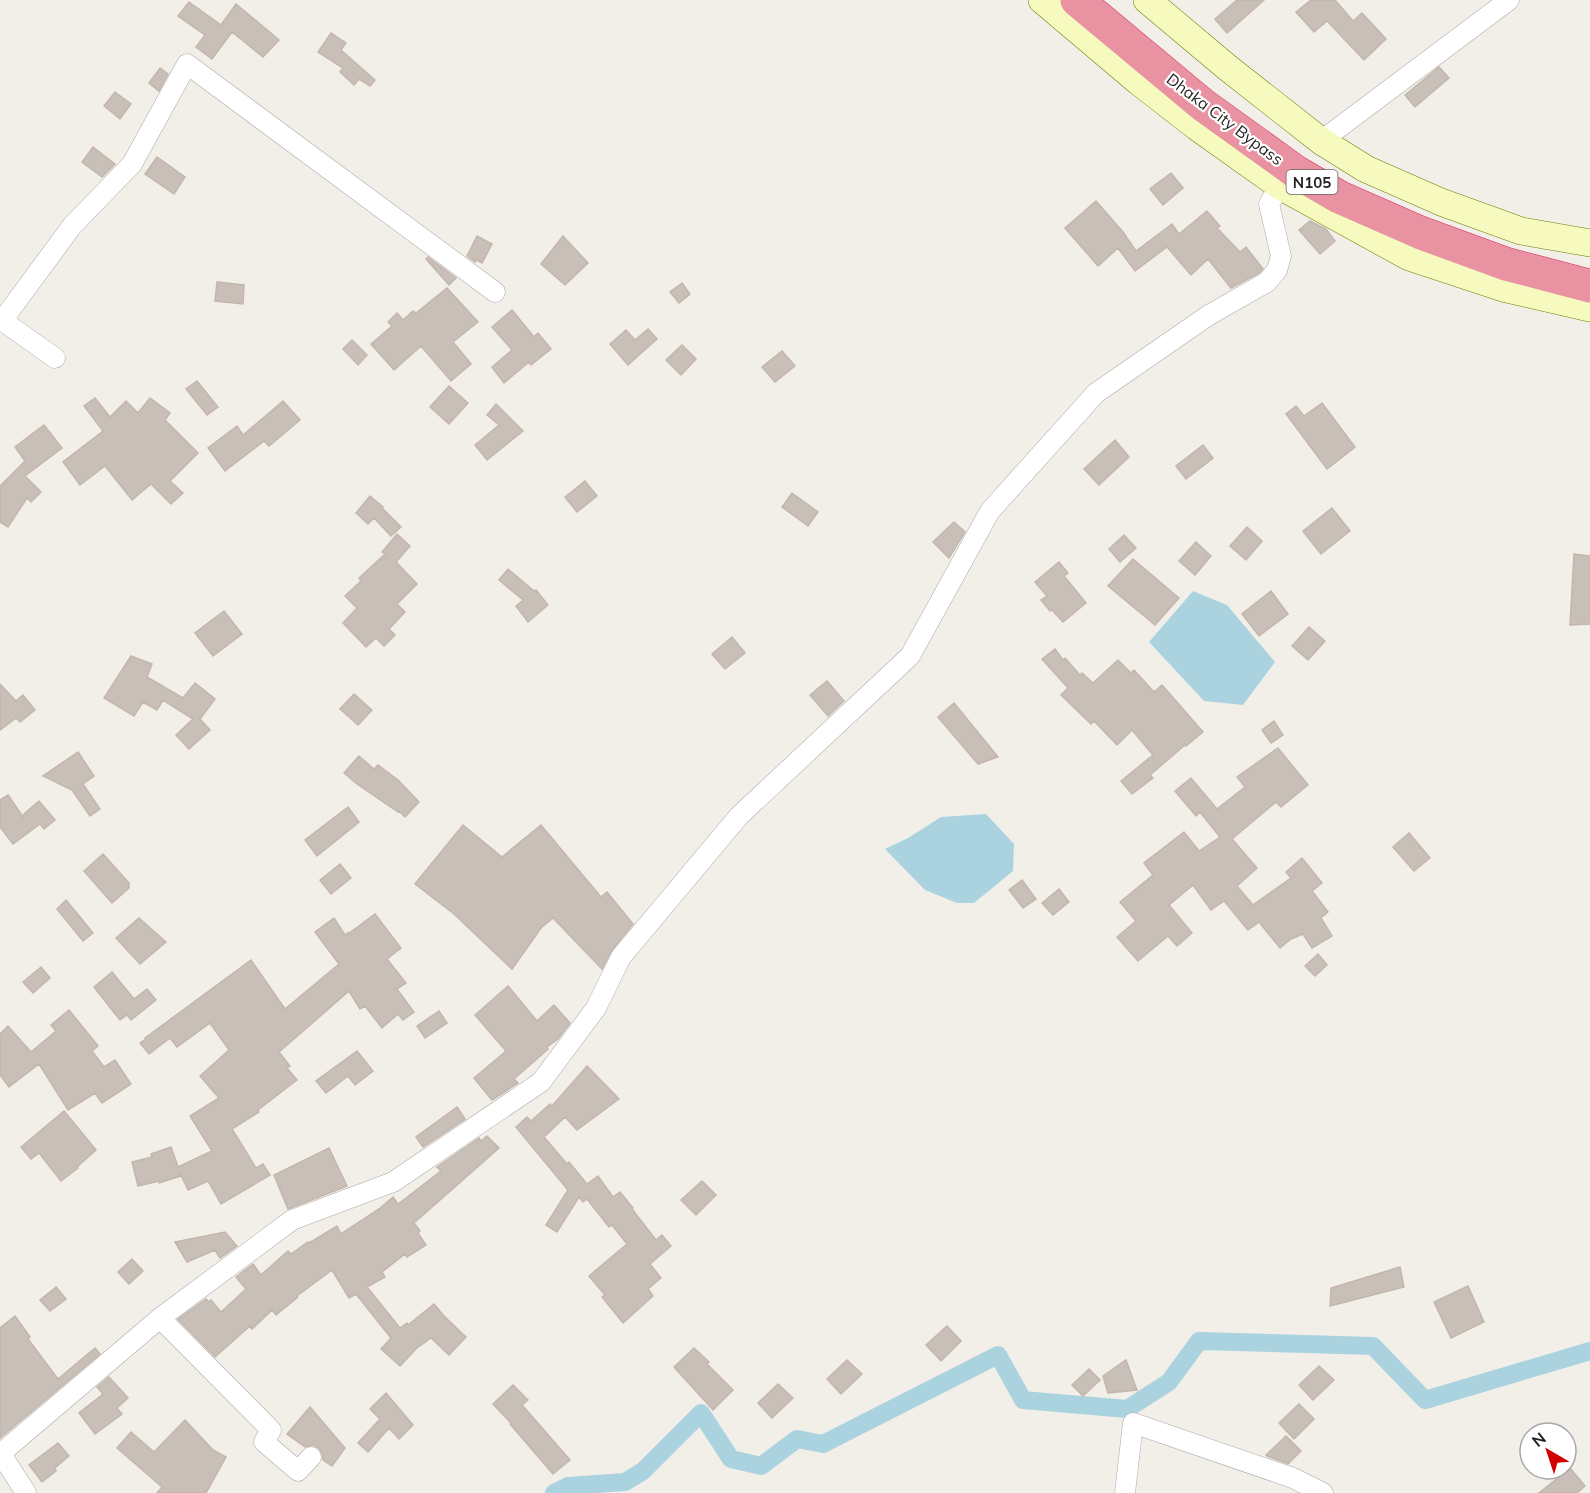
<svg xmlns="http://www.w3.org/2000/svg" width="1590" height="1493" viewBox="0 0 1590 1493" font-family="Mulish,sans-serif">
<style>
.water{fill:#aad3df}
.lines{fill:none;stroke-linecap:round;stroke-linejoin:round}
.canal{stroke:#aad3df;stroke-width:18}
.building{fill:#c7bfb8;stroke:#c4b6ab;stroke-width:1.5}
.street-casing{stroke:#a9a9a9;stroke-width:21}
.secondary-casing{stroke:#707d05;stroke-width:28}
.highway-casing{stroke:#dc2a67;stroke-width:34}
.street{stroke:#fff;stroke-width:20}
.secondary{stroke:#f7fabf;stroke-width:27}
.highway{stroke:#e892a2;stroke-width:33}
.labels{text-anchor:middle;dominant-baseline:central;stroke-width:4.5;stroke-linejoin:round;paint-order:stroke}
.shield{fill:#fff;stroke:#646464;stroke-width:1.5}
.shield-label{font-size:15px;font-weight:bold;fill:#222}
.street-label{font-size:16px;fill:#222;stroke:#fff}
</style>
<rect width="100%" height="100%" fill="#f2efe9"/>
<path class="water" d="M1193 591 1227 605 1275 662 1243 705 1204 701 1149 642Z
M986 814 1014 844 1013 871 974 903H957L925 890 885 849 908 838 941 817Z"/>
<g class="lines">
<path class="canal" d="M554 1493 568 1486 625 1482 643 1471 701 1413 731 1459 761 1466 797 1439 823 1444 998 1355 1023 1400 1127 1409 1169 1382 1199 1341 1373 1346 1425 1400 1590 1351"/>
</g>
<path class="building" d="M1237 0H1264L1227 33 1215 19Z
M1311 0H1335L1353 21 1362 13 1386 39 1364 60 1327 21 1314 32 1296 12Z
M189 2 221 25 236 4 279 40 263 57 232 32 212 59 196 47 205 35 178 16Z
M331 33 346 43 341 50 375 80 370 86 359 79 354 85 340 72 343 68 318 52Z
M1439 67 1449 78 1415 107 1405 95Z
M160 68 168 74 159 91 149 83Z
M115 92 131 104 120 119 104 106Z
M93 147 115 164 102 177 82 162Z
M157 157 185 177 174 194 145 174Z
M1171 173 1183 188 1163 205 1150 189Z
M1096 201 1123 232 1136 251 1172 224 1179 234 1207 211 1220 226 1217 228 1240 252 1246 247 1263 269 1259 273 1231 288 1208 259 1191 275 1167 247 1135 271 1118 248 1098 266 1065 228Z
M1310 221 1326 229 1335 241 1320 254 1299 230Z
M477 236 492 244 482 263 477 260 475 262 467 256Z
M563 236 588 263 565 285 541 264Z
M428 257 456 278 449 285 426 259Z
M217 282 244 285 243 304 215 301Z
M682 283 690 294 679 303 670 292Z
M447 288 478 322 453 342 471 364 451 381 421 346 394 370 371 344 392 326 388 322 397 313 403 320 413 311 416 313Z
M512 310 534 337 538 333 551 349 531 365 529 362 504 383 492 367 512 350 492 327Z
M648 329 657 339 628 365 610 344 626 330 635 340Z
M352 340 367 355 358 365 343 349Z
M682 345 696 359 681 375 666 360Z
M782 351 795 366 775 382 762 367Z
M197 381 218 407 207 415 186 389Z
M449 386 468 403 449 424 430 407Z
M95 398 110 417 126 401 138 413 150 398 170 413 165 420 198 453 170 481 183 493 171 504 151 484 132 500 105 466 80 485 63 462 103 431 84 406Z
M283 401 300 420 269 446 264 441 225 471 208 448 237 426 243 435Z
M1322 403 1355 447 1327 469 1286 414 1296 406 1304 416Z
M496 404 523 431 487 460 475 445 499 425 487 415Z
M44 425 62 448 25 476 41 492 31 502 27 498 8 527 0 522V486L25 461 15 447Z
M1115 440 1129 457 1099 485 1084 469Z
M1203 445 1213 458 1186 479 1176 466Z
M585 481 597 496 577 512 565 497Z
M792 493 818 512 808 526 782 507Z
M370 496 383 507 382 508 401 527 391 536 374 518 368 524 356 513Z
M1332 508 1350 531 1321 554 1303 531Z
M954 522 965 532 949 558 933 542Z
M1247 527 1262 541 1246 560 1230 546Z
M397 534 410 546 396 562 417 584 397 604 405 612 389 629 395 635 384 646 376 638 366 647 343 623 357 608 345 596 361 581 359 578 385 554 382 552Z
M1124 535 1136 548 1120 562 1109 549Z
M1196 542 1211 556 1195 575 1179 561Z
M1574 554 1590 556V624L1570 625Z
M1133 559 1179 598 1155 625 1108 586Z
M1059 562 1068 573 1064 576 1086 603 1063 622 1052 610 1050 611 1041 600 1047 596 1035 582Z
M508 569 534 591 536 590 548 605 528 622 516 606 523 600 499 580Z
M1271 591 1288 614 1259 636 1242 614Z
M224 611 242 634 213 656 195 633Z
M1309 627 1325 641 1308 660 1292 646Z
M732 637 745 653 725 669 712 654Z
M1055 649 1063 660 1065 658 1080 675 1082 673 1093 683 1118 660 1131 673 1134 670 1154 692 1162 685 1203 732 1186 746 1185 745 1150 775 1153 778 1132 794 1121 781 1153 755 1132 730 1117 745 1094 721 1091 724 1061 695 1068 688 1042 659Z
M131 656 152 664 147 677 183 698 195 683 215 699 200 719 210 730 189 749 176 735 193 719 163 700 157 710 143 702 134 716 104 698Z
M827 681 844 701 828 716 810 695Z
M0 684 16 701 23 695 35 710 20 722 16 718 0 730Z
M354 694 372 710 358 725 340 709Z
M954 703 998 757 978 764 938 717Z
M1274 721 1283 735 1271 743 1262 730Z
M1278 748 1308 785 1281 807 1276 802 1232 839 1257 868 1237 886 1253 905 1291 878 1286 872 1302 858 1322 883 1312 891 1328 912 1321 918 1332 936 1312 948 1303 934 1291 939 1280 948 1259 922 1248 930 1224 901 1211 910 1193 885 1169 905 1192 933 1177 946 1168 936 1138 961 1117 937 1136 921 1120 902 1153 875 1144 863 1184 832 1199 851 1220 837 1200 812 1196 816 1175 791 1191 778 1217 809 1245 787 1237 777Z
M78 752 94 776 83 784 100 809 90 816 72 790 43 776Z
M359 756 374 769 378 765 398 780 419 802 405 817 399 811 398 812 357 784 344 773Z
M8 795 23 817 24 814 39 801 55 820 44 829 40 824 13 844 0 827V800Z
M348 807 359 822 317 856 305 840Z
M463 825 502 857 541 825 601 897 607 892 633 924 612 950 602 969 553 918 541 928 512 969 454 914 415 884Z
M1409 833 1430 858 1414 871 1393 847Z
M103 854 129 883V888L112 903 84 871Z
M340 864 351 878 331 894 320 880Z
M1022 880 1036 899 1023 908 1009 890Z
M1059 889 1069 902 1053 915 1042 903Z
M66 900 93 933 83 941 57 909Z
M375 914 401 948 387 959 406 983 397 989 414 1012 403 1020 398 1014 382 1028 365 1006 360 1009 349 991 279 1052 290 1066 287 1068 297 1080 258 1110 259 1112 232 1129 256 1168 263 1164 270 1175 221 1204 208 1181 188 1190 179 1171 181 1176 159 1183V1181L138 1186 132 1162 152 1157 151 1154 171 1147 178 1167 212 1151 190 1116 219 1098 200 1076 229 1050 210 1023 177 1047 170 1038 149 1054 140 1043 146 1039 145 1038 251 960 285 1009 339 964 315 932 334 918 345 935 348 933V934Z
M139 918 166 942 140 964 116 938Z
M1318 954 1327 965 1315 976 1305 966Z
M41 967 50 978 33 993 23 982Z
M112 972 134 999 147 989 156 1000 131 1020 127 1015 120 1020 94 987Z
M508 986 537 1021 554 1005 570 1023 558 1039 547 1047 548 1049 514 1079 518 1083 492 1100 474 1078 506 1051 475 1015Z
M69 1010 98 1046 92 1051 104 1067 115 1060 131 1084 102 1103 95 1093 68 1110 39 1064 9 1087 0 1075V1034L8 1026 31 1052 56 1031 51 1025Z
M439 1011 447 1023 425 1038 417 1026Z
M357 1051 373 1071 355 1085 348 1076 326 1093 316 1081Z
M587 1066 619 1099 577 1130 565 1117 544 1137 567 1164 569 1162 587 1184 598 1176 613 1197 620 1192 633 1208 632 1209 656 1240 662 1235 671 1246 650 1264 661 1278 648 1289 653 1296 623 1323 602 1297 605 1295 589 1276 627 1244 612 1225 609 1227 587 1199 583 1202 579 1197 557 1232 546 1225 568 1190 516 1127 527 1117 531 1121 550 1104 552 1106Z
M457 1107 465 1119 423 1147 416 1137Z
M64 1111 96 1150 77 1167 78 1168 61 1181 39 1153 31 1159 21 1147Z
M487 1136 499 1148 414 1223 420 1231 418 1233 426 1245 407 1257 405 1254 382 1272 385 1277 367 1287 400 1328 407 1323 408 1325 434 1304 444 1316 466 1337 449 1355 431 1338 417 1348 400 1366 381 1349 391 1338 356 1294 349 1298 332 1270 297 1296 298 1297 276 1315 272 1310 252 1329 250 1326 215 1357 178 1319 206 1299 209 1302 211 1300 221 1312 246 1289 236 1277 253 1264 261 1275 288 1251 291 1254 308 1242 309 1243 337 1226 341 1234 379 1209 393 1197 398 1204 441 1171 437 1167 479 1138 481 1141Z
M329 1148 347 1186 288 1209 274 1175Z
M702 1181 716 1195 696 1215 681 1200Z
M225 1232 237 1246 220 1258 215 1250 187 1262 175 1242Z
M132 1259 143 1271 129 1284 118 1272Z
M1400 1267 1404 1287 1330 1306 1331 1288Z
M1468 1286 1484 1322 1451 1338 1434 1302Z
M56 1287 66 1299 50 1311 40 1300Z
M15 1316 30 1337 28 1339 58 1379 95 1348 100 1354 0 1438V1328Z
M947 1326 961 1341 941 1361 926 1345Z
M694 1348 709 1362 707 1364 733 1390 713 1410 674 1367Z
M847 1360 862 1374 841 1394 827 1379Z
M1126 1360 1137 1390 1108 1393 1103 1376Z
M1319 1366 1334 1380 1313 1400 1299 1385Z
M1089 1369 1100 1380 1083 1396 1072 1385Z
M109 1377 128 1398 117 1408 122 1414 95 1434 79 1413 103 1394 97 1387Z
M778 1384 793 1398 772 1418 758 1403Z
M513 1385 528 1400 522 1405 570 1460 553 1474 510 1424 511 1423 493 1404Z
M386 1393 413 1425 399 1439 389 1428 368 1452 358 1443 380 1419 370 1409Z
M1299 1404 1314 1419 1294 1439 1279 1423Z
M310 1407 345 1448 332 1466 323 1460 322 1453 319 1448 313 1445 305 1447 287 1434Z
M185 1420 213 1450 226 1457 206 1493H157L162 1487 117 1448 131 1432 154 1452Z
M1286 1436 1301 1451 1288 1464 1267 1456 1266 1455Z
M58 1443 69 1456 55 1468 56 1471 42 1482 29 1465Z
M1570 1468 1585 1486 1577 1493H1539Z"/>
<g class="lines">
<g class="street-casing">
<path id="street" d="M1321 141 1509 0
M0 319 55 358
M2 321 72 226 132 164 187 64 495 292
M160 1318 271 1430 264 1442 298 1471 311 1457
M0 1454 160 1318 292 1220 393 1182 541 1082 596 1008 621 957 739 816 910 656 990 511 1096 393 1209 315 1267 282 1277 270 1281 256 1269 204 1280 186
M1 1454 26 1493
M1125 1493 1133 1423 1293 1478 1323 1493"/>
</g>
<g class="secondary-casing">
<path id="secondary" d="M1042 0 1139 82 1197 127 1280 186 1409 257 1503 288 1590 308
M1147 0 1228 68 1321 141 1366 169 1441 202 1521 231 1590 243"/>
</g>
<g class="highway-casing">
<path id="highway" d="M1077 0 1203 105 1296 172 1339 197 1421 233 1506 264 1590 286"/>
</g>
<use href="#street" class="street"/>
<use href="#secondary" class="secondary"/>
<use href="#highway" class="highway"/>
</g>
<g class="labels">
<rect class="shield" x="1286.5" y="170" width="51" height="24" rx="4.5"/>
<g class="shield-label">
<text x="1312" y="182">N105</text>
</g>
<g class="street-label">
<text transform="translate(1225 119) rotate(37)">Dhaka City Bypass</text>
</g>
</g>
<g transform="translate(1548 1451) rotate(321)"><circle r="28" fill="#ffffff" stroke="#a7a7a7" stroke-width="1.5"/>
<path d="M0-4.5L10 22L0 15L-10 22Z" fill="#d40000"/>
<text y="-9" font-size="16" font-weight="bold" text-anchor="middle" fill="#222222">N</text>
</g>
</svg>
